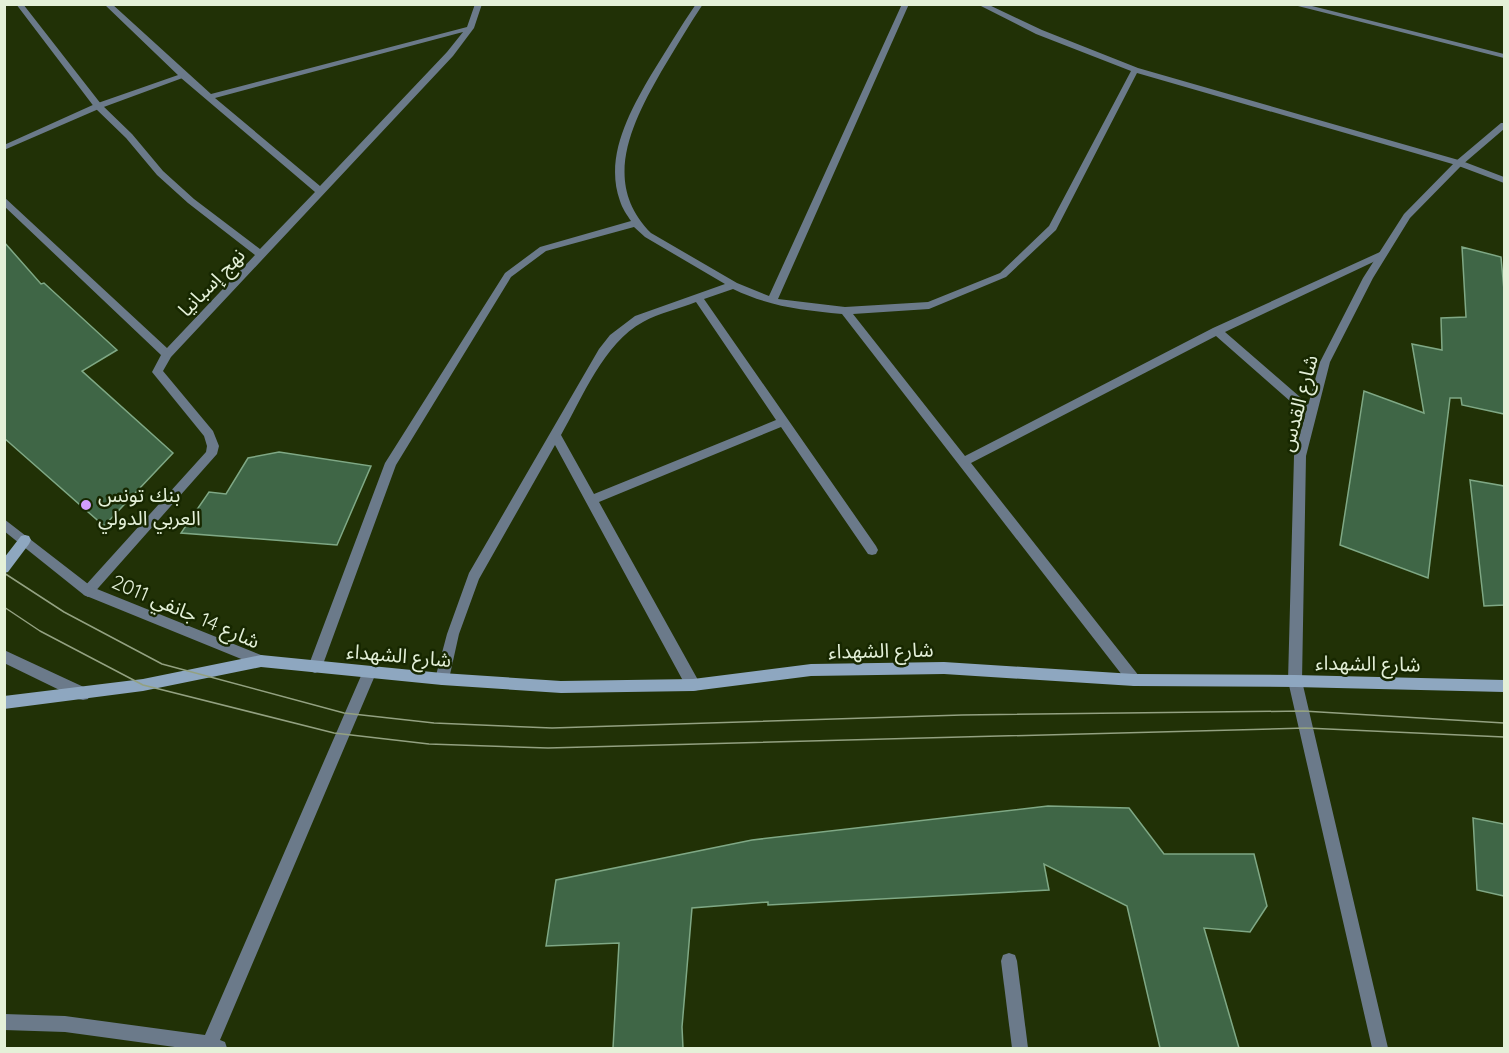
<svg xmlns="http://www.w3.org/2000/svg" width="1509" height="1053" viewBox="0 0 1509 1053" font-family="Quicksand,'Noto Sans Arabic',sans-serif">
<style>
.building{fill:#3f6646;stroke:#7fa885;stroke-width:1.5}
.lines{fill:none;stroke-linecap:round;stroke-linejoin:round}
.service{fill:#6b7a8a;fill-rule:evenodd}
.pedestrian{fill:#6b7a8a;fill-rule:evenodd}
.minor{fill:#6b7a8a;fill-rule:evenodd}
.tertiary{fill:#6b7a8a;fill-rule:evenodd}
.secondary{fill:#8ea7c0;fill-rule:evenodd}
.tram{stroke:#93a181;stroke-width:1.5}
.poi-dot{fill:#d29dfd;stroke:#172700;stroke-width:2}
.labels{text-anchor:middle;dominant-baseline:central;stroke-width:5;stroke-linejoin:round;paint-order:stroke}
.street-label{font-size:20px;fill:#e4f0d8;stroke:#172700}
.poi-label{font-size:20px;fill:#e4f0d8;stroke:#172700;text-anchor:start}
</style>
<rect width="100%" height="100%" fill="#213106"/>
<path class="building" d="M4 242 41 284 44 283 117 350 82 371 173 453 104 526 4 438Z
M1462 247 1501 257 1504 290V414L1462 405 1461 398H1450L1428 578 1340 545 1364 391 1424 413 1412 344 1442 350 1441 318 1466 317Z
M279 452 371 466 337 545 181 533 209 492 226 494 248 458Z
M1470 480 1504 486V605L1484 606Z
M1048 806 1129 808 1164 854H1254L1267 906 1250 932 1204 928 1239 1048H1160L1127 906 1044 864 1049 890 768 905V902L692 908 682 1027 683 1048H613L619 943 546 946 556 880 752 840Z
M1473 818 1504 824V896L1477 890Z"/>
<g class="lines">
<path class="service" d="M1009 953 1015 955 1017 961 1028 1048H1012L1001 961 1003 955Z"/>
<path class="pedestrian" d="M181 74 188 76 101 108 4 150V145L95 104Z"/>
<path class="minor" d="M16 4H23L101 104 132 134 163 171 194 199 260 249 315 192 181 78 104 4H112L211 94 467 27 475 4H482L474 28 453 56 171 357 163 371 213 431 219 446 217 454 92 595 88 597 84 595 82 591 84 587 206 452 207 446 204 436 152 372 161 355 4 206V197L167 348 255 255 188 203 157 175 126 138 95 108ZM463 32 447 52 320 186 215 98Z
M696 4H703C688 26 675 49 661 72 632 123 601 183 651 233L737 283 769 296 902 4H909L778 299 845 307 928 302 1000 273 1049 226 1131 71 1036 34 977 4H987L1042 30 1138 68 1462 161 1504 177V183L1456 165 1137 73 1056 230 1006 277 929 309 853 314 965 456 1213 328 1380 252H1386V256L1225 332 1315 410 1316 413 1315 416H1307L1216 336 971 463 1139 676 1141 680 1139 684 1134 686 1129 684 842 314C801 310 771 307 733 289L704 299 876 546 878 550 876 554 872 555 868 554 781 427 599 502 698 680 700 685 698 690 693 691 688 690 555 445 479 579 459 634 449 679 447 683 442 685 437 683 435 679 447 634 469 573 599 349 610 335 635 316 725 284 645 237 634 227 546 251 511 277 396 465 322 667 320 671 315 673 310 671 308 667 385 463 505 273 540 247 631 221C627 215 622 208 620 201 604 157 630 111 651 75 666 51 680 27 696 4ZM696 302 776 420 594 494 561 435C582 398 604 343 643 322 659 313 679 309 696 302Z
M1290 4H1304L1504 54V58Z
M369 667 374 669 376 673 220 1040 225 1042 227 1048H182L65 1032 4 1030V1014L65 1016 205 1035 364 669Z
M1295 675 1300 677 1302 681 1388 1048H1372L1288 681 1290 677Z"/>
<path class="tertiary" d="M1501 123H1504V129L1462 165 1410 218 1373 278 1330 362 1306 456 1302 681 1300 685 1295 687 1290 685 1288 681 1294 456 1320 362 1363 278 1404 214 1456 161Z
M4 519 92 587 266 657 268 661 266 665 261 667 84 595 4 531Z
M4 650 88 689 90 694 88 699 83 700 78 699 4 663Z"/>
<path class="secondary" d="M25 535 29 536 31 540 29 544 8 572 4 573V558L21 536Z
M261 655 442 673 561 681 693 679 811 664 944 662 1134 674 1295 675 1504 680V692L1295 687 1134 686 944 674 811 676 693 691 561 693 442 685 261 667 143 691 4 709V696L143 679Z"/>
<path class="tram" d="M4 573 64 612 162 664 344 713 434 723 552 728 962 715 1303 711 1504 723
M4 607 40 631 143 685 334 733 429 744 548 748 1306 728 1504 737"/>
</g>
<circle class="poi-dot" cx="86" cy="505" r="6"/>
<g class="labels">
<g class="street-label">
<text transform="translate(211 282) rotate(-46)">نهج إسبانيا</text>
<text transform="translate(1298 403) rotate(-75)">شارع القدس</text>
<text transform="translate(186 611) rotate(23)">شارع 14 جانفي 2011</text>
<text transform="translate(881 650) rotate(-1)">شارع الشهداء</text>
<text transform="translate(399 655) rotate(5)">شارع الشهداء</text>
<text transform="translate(1368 663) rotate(1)">شارع الشهداء</text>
</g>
<g class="poi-label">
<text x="98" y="494">بنك تونس<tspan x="98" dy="23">العربي الدولي</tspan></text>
</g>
</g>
<rect width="1509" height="1053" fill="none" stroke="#e4f0d8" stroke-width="12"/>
</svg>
